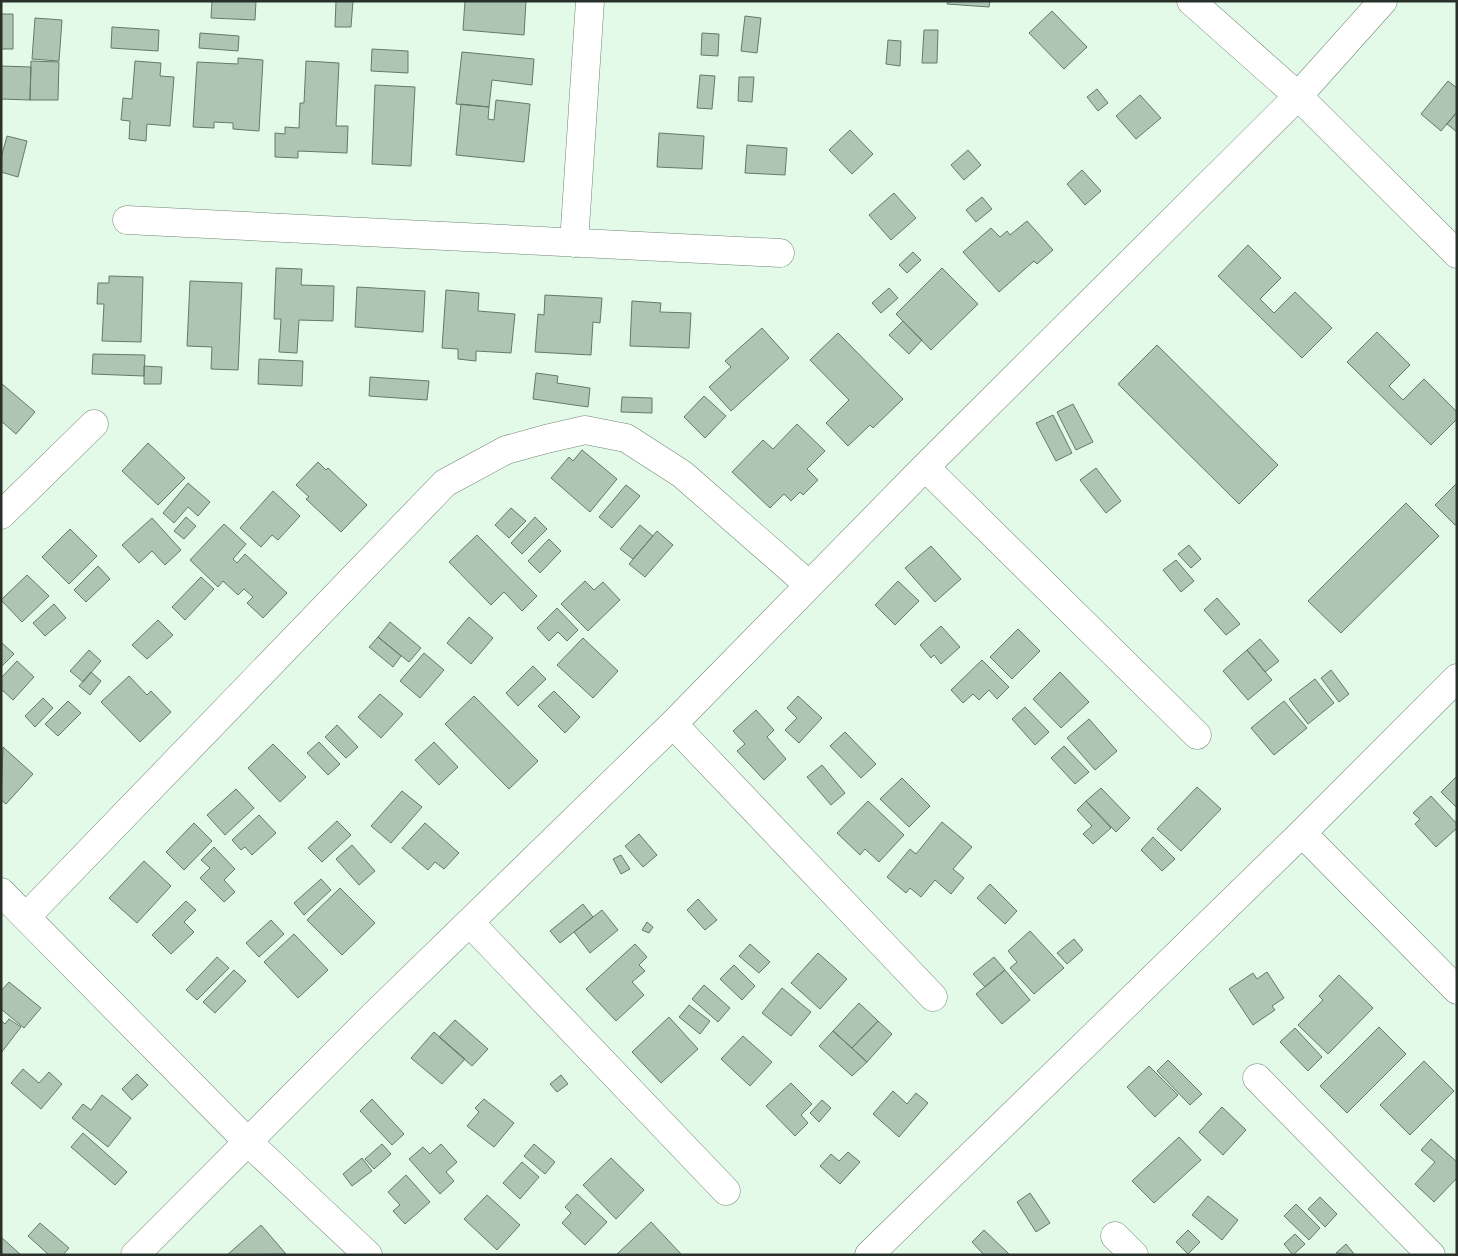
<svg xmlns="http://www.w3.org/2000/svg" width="1458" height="1256" viewBox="0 0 1458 1256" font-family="Bitter,serif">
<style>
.building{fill:#afc5b4;stroke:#65796a}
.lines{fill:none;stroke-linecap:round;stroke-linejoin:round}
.minor-casing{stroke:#718575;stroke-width:29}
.minor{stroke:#fff;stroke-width:28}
</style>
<rect width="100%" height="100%" fill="#e3fae8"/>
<path class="building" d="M212 1H256L255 20 211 18Z
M336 1H353L351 27H335Z
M465 1H526L524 35 463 30Z
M948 1H990L989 7 947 4Z
M1052 11 1087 47 1064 69 1029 33Z
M1 14H13V49H1Z
M745 16 761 18 757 53 741 51Z
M35 18 62 20 59 61 32 59Z
M112 27 159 30 158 51 111 48Z
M924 30H938L937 63H922Z
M200 33 239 36 238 51 199 48Z
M702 33 719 34 718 56 701 55Z
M888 40 901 41 900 66 886 64Z
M372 49 408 51V73L371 71Z
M462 52 534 59 532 85 492 80 489 107 456 104Z
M238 58 263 60 259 131 233 129V123L214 122V128L193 127 197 62 238 64Z
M31 61 59 62 58 100H30Z
M135 61 161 63 160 76 174 77 170 126 147 124 146 141 129 139 130 121 121 120 123 98 132 99Z
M306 61 339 63 336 126H348L347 153 298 151V158L275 157V133L285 134V127L299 128 300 103H304Z
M1 66 31 67 30 100 1 99Z
M700 75 715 76 712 109 697 108Z
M739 77H754L752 102 738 101Z
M1448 81 1457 88V112L1441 131 1421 114Z
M375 85 415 87 411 166 372 164Z
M1097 89 1108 103 1098 111 1087 97Z
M1140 95 1161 118 1136 139 1116 116Z
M496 100 530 104 524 162 456 155 461 104 489 107 488 119 494 120Z
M1457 112V132L1447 124Z
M850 130 873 154 852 174 829 150Z
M659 133 704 136 702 169 657 167Z
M7 136 27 141 18 177 1 172V158Z
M747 145 787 148 785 175 745 173Z
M968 150 981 165 964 180 951 165Z
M1082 170 1101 191 1085 205 1067 184Z
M894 193 916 218 891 240 869 215Z
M982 197 992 209 976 222 966 210Z
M1027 221 1053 250 1037 264 1034 261 999 292 963 252 991 228 1000 237 1007 231 1010 235Z
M1248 245 1281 278 1260 299 1274 313 1295 292 1332 328 1302 358 1218 276Z
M913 252 921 260 907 273 899 265Z
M276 268 302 269 301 285 334 286 333 321 299 320 297 353 279 352 281 319H274Z
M942 268 978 304 931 350 896 314Z
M109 276 143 277 141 342 102 341 104 304H97L98 283H109Z
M190 281 242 283 238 370 211 369 212 347 187 346Z
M357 287 425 291 423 332 355 327Z
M889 288 898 298 881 313 872 303Z
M446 290 479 293 478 311 515 314 511 353 476 351V361L458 359V349L442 348Z
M545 295 602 298 600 323 593 322 591 355 535 352 538 314 544 315Z
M632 301 661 303 660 312 691 313 689 348 630 346Z
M903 321 922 340 909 354 889 335Z
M762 328 789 358 731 411 709 387 731 367 725 361Z
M1377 332 1410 365 1389 386 1403 400 1424 379 1457 412V419L1431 445 1347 362Z
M838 333 903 399 873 428 870 425 848 446 826 423 849 400 810 360Z
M1157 345 1278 465 1239 504 1118 384Z
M93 354 145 355 144 376 92 374Z
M259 359 303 361 302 386 258 384Z
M144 366 162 367 161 384H144Z
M536 373 558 376 557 383 590 388 588 407 533 399Z
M370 377 429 381 427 400 369 396Z
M1 383 35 412 16 434 1 421Z
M704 396 726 416 705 438 684 417Z
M622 397 652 398V413L621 412Z
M1073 404 1093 442 1076 450 1057 412Z
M1053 415 1072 453 1056 461 1036 423Z
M797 424 825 451 807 469 818 480 803 495 800 492 791 501 784 494 770 508 732 472 763 440 773 449Z
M148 443 185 478 158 505 122 471Z
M582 450 617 479 590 512 551 478 569 457 573 461Z
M318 462 326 470 328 468 367 505 341 532 306 499 309 497 296 485Z
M1096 468 1121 501 1106 513 1080 480Z
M188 483 210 502 198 516 188 507 174 523 163 513Z
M1457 483V523L1455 525 1435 505Z
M626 485 640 496 612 528 599 517Z
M273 491 300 516 278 540 272 535 261 547 240 528Z
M1406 503 1439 536 1341 633 1308 601Z
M511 508 526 521 509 538 495 525Z
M186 517 196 526 184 539 174 531Z
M535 517 547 529 522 554 511 543Z
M152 518 181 550 165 565 152 551 139 563 122 545Z
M224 524 246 544 233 559 237 563 245 554 287 593 263 618 247 603 253 597 244 589 238 595 223 581 218 587 190 560Z
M640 525 653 536 633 559 620 549Z
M70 529 97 556 69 584 42 557Z
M657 531 673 545 645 577 629 564Z
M477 535 537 596 522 611 504 592 491 605 449 562Z
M549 539 561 551 540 573 528 561Z
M1189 545 1201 559 1191 568 1178 554Z
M931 546 961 579 935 602 905 568Z
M1176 560 1194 581 1181 592 1163 570Z
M98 566 110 579 86 602 74 590Z
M27 575 49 596 22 622 1 600Z
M201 577 214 589 185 620 172 607Z
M585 581 594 590 603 582 620 600 588 631 561 604Z
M898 581 919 601 895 625 875 605Z
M1217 598 1240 624 1226 635 1204 610Z
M54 604 66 618 45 636 33 623Z
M557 608 578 630 567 641 558 632 549 641 537 628Z
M469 617 493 638 471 664 447 643Z
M158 620 173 635 147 659 132 645Z
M390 622 421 648 409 662 378 637Z
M941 626 960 647 941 664 934 655 931 658 920 645Z
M1018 629 1040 651 1012 679 990 657Z
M378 637 401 656 393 667 369 647Z
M583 638 618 671 593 698 557 665Z
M1260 639 1279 661 1265 672 1247 650Z
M1 642 14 654 1 667Z
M89 650 101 661 83 682 70 671Z
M1247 650 1272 680 1248 700 1223 671Z
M424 653 444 670 420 698 400 681Z
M982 660 1009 687 997 699 989 690 979 700 973 694 963 703 951 690Z
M17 661 34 677 13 700 1 689V678Z
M533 666 546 679 518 706 506 693Z
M1331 670 1349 694 1339 702 1321 678Z
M91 672 101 681 90 695 79 686Z
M1060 672 1089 702 1061 728 1033 699Z
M129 676 147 695 151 691 171 712 140 742 101 702Z
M1315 679 1334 703 1308 724 1289 699Z
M554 691 580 717 565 733 538 706Z
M380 694 403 714 381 738 358 717Z
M474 696 538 761 509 789 445 724Z
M798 696 822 718 799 743 785 730 797 718 787 708Z
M43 698 53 708 35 727 25 716Z
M68 701 81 713 58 736 45 724Z
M1284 701 1307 728 1274 755 1251 728Z
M1025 707 1049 732 1035 745 1012 719Z
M756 710 774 730 767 737 786 759 764 780 737 751 745 744 733 731Z
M1089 719 1117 751 1095 770 1067 738Z
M337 725 358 747 346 758 325 737Z
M845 732 876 764 861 778 830 746Z
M319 742 340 764 328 775 307 753Z
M434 742 458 767 439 785 415 760Z
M273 744 306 777 280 802 248 768Z
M1064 746 1089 772 1075 784 1051 758Z
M3 747 33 774 6 804 1 800Z
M822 765 845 793 831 805 807 777Z
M1457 776V808L1441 792Z
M902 778 930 806 909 827 880 799Z
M1197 787 1221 809 1181 851 1157 829Z
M1101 788 1130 818 1116 832 1086 801Z
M236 789 254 808 225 835 207 815Z
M402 791 422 807 391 843 371 826Z
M1431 796 1457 824V828L1436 847 1415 824 1420 819 1413 813Z
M868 801 904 835 879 862 865 849 860 855 837 833Z
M1086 801 1111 828 1093 844 1083 834 1092 826 1077 810Z
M259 815 276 833 252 855 245 847 241 850 232 840Z
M337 821 351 835 322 862 308 848Z
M942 822 972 847 953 869 964 878 951 894 935 880 921 897 910 888 906 893 887 877 910 849 916 854Z
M194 823 212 841 184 870 166 852Z
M425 823 459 853 444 869 435 862 428 870 402 848Z
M639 834 657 855 643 867 625 846Z
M1153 837 1175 859 1162 871 1141 850Z
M352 845 375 871 359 885 336 859Z
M214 847 235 869 224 880 235 892 224 902 200 878 210 868 201 860Z
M621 855 630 869 621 874 613 859Z
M144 861 171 886 137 923 109 898Z
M321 879 331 890 304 915 294 903Z
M990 884 1017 911 1005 924 977 898Z
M340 888 375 923 342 955 307 920Z
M698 899 717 920 705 930 687 910Z
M186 901 196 910 184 922 194 932 171 954 152 935Z
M583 904 593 917 560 943 550 931Z
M602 910 618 930 590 953 574 932Z
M271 920 284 934 259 957 246 943Z
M647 922 653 927 649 933 642 930Z
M1030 931 1064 968 1034 994 1010 968 1017 962 1008 951Z
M294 934 328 970 298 998 264 962Z
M1074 939 1083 950 1067 964 1057 953Z
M635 944 647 957 639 965 645 971 632 982 644 995 616 1021 586 989Z
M750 944 770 962 759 973 739 956Z
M818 953 847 979 820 1009 791 983Z
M217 957 229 968 197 1000 186 990Z
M994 957 1005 970 985 987 973 974Z
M734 965 755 986 742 1000 720 979Z
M234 970 246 981 215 1013 203 1002Z
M1005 970 1030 1000 1002 1024 976 994Z
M1267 972 1284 998 1272 1006 1275 1010 1253 1025 1229 989 1253 973 1257 979Z
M1339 975 1373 1008 1328 1054 1298 1025 1323 1000 1319 996Z
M9 982 41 1008 24 1028 1 1009V991Z
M704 985 730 1008 718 1022 692 999Z
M782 988 811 1012 791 1036 762 1013Z
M859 1003 878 1021 852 1048 833 1031Z
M689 1005 710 1021 700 1034 679 1017Z
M669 1017 698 1049 661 1083 632 1052Z
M9 1019 21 1027 1 1053V1020L5 1024Z
M455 1020 488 1049 472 1066 439 1037Z
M878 1021 892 1034 867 1062 852 1048Z
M1379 1027 1406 1054 1347 1113 1320 1086Z
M1295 1028 1322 1057 1308 1071 1280 1042Z
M833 1031 867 1062 852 1076 819 1046Z
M434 1032 465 1059 442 1084 411 1058Z
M743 1036 772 1062 750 1086 721 1059Z
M1168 1060 1202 1094 1190 1105 1157 1071Z
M1424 1061 1454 1091 1410 1135 1380 1105Z
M1149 1066 1178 1095 1155 1117 1127 1087Z
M23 1069 39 1083 49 1072 62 1084 41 1109 11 1083Z
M137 1074 148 1085 132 1100 122 1089Z
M561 1075 568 1084 557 1092 550 1084Z
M791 1083 812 1104 801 1115 808 1123 795 1136 766 1106Z
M893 1091 907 1104 916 1093 928 1103 899 1137 873 1114Z
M102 1095 131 1118 108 1147 72 1118 83 1104 91 1110Z
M372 1099 404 1134 392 1145 360 1111Z
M484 1099 514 1123 494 1147 467 1126 479 1112 475 1108Z
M822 1100 831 1108 819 1122 810 1113Z
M1222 1107 1246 1130 1223 1155 1199 1132Z
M83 1133 127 1172 115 1185 71 1147Z
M1179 1137 1201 1160 1154 1203 1132 1181Z
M1431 1139 1457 1162V1178L1434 1202 1415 1184 1435 1162 1421 1150Z
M382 1144 391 1154 374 1169 365 1159Z
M441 1144 457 1162 446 1172 454 1181 440 1194 409 1159 423 1147 430 1154Z
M534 1144 555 1162 545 1174 524 1156Z
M848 1152 860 1162 840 1184 820 1166 831 1154 839 1161Z
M362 1158 372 1171 352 1186 343 1174Z
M611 1158 644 1190 616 1219 583 1185Z
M522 1162 539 1177 520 1199 503 1183Z
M406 1175 430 1202 405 1224 393 1211 400 1205 388 1192Z
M1030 1193 1050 1223 1036 1232 1017 1202Z
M577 1194 607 1222 585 1245 562 1223 571 1213 565 1207Z
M487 1195 520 1225 497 1250 464 1219Z
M1208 1196 1238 1220 1222 1240 1192 1215Z
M1320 1197 1337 1214 1325 1227 1308 1209Z
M1296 1204 1320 1228 1309 1240 1284 1216Z
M651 1222 682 1255H616Z
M40 1223 69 1248 63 1255H49L28 1236Z
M261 1225 286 1254 227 1255Z
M984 1230 1010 1255H984L972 1242Z
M1188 1230 1200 1242 1188 1254 1176 1242Z
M1295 1234 1305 1244 1293 1255 1284 1244Z
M1 1237 21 1255H1Z
M1346 1244 1355 1255 1336 1253Z"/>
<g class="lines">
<g class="minor-casing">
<path id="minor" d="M1191 1 1298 96 1457 254
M127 220 780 253
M574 243 590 1
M925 467 1197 735
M1 515 94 424
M673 724 933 997
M1302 833 1457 990
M1 892 247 1141 368 1255
M26 917 445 483 506 450 546 439 585 430 626 438 682 474 809 585
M470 923 726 1191
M1257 1078 1431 1255
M1115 1236 1134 1255
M135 1255 368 1021 673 724 925 467 1298 96 1383 1
M869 1255 1302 833 1457 678"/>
</g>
<use href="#minor" class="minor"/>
</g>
<rect width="1458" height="1256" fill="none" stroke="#283029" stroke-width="5"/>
</svg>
